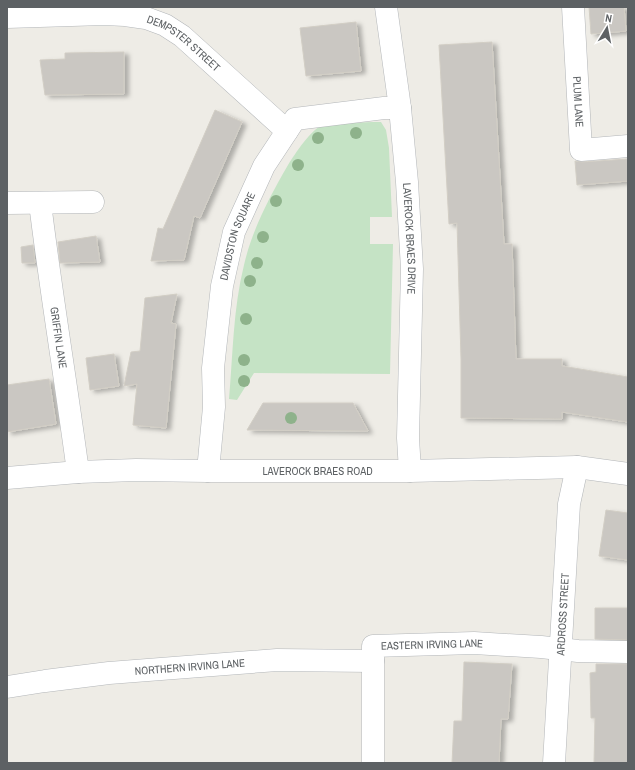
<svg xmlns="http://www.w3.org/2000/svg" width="635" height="770" viewBox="0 0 635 770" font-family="'Archivo Narrow',sans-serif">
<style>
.green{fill:#c5e3c5}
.building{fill:#cac7c2;stroke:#d2cec5;filter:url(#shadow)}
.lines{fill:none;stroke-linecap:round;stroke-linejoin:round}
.street-casing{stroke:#b3b6b9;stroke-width:23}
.street{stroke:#fff;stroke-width:22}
.tree{fill:#8eb28b}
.labels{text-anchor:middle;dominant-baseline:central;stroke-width:3.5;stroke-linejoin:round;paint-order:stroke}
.street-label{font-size:11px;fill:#5d6164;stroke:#fff}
</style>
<defs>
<filter id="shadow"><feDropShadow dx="4.5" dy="2.5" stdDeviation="2" flood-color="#0004"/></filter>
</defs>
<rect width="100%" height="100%" fill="#eeece6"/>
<path class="green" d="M373 122H381L386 130 389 148 392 217H370V244H393L390 374 254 373 237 400 229 399C233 354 233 309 244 265 252 230 270 196 288 165 295 154 311 129 324 124Z"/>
<path class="building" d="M589 7H624L626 31 591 34Z
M356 22 361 71 306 76 300 28Z
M492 42 504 244H512L516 359H562V366L628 377V422L562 412V419L461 418V359L457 223 449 224 439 45Z
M124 52V94L45 95 40 60 65 59V53Z
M215 110 242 122 200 218 194 216 184 260 151 261 158 228 163 229Z
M628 159V181L577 185 575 161 582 162Z
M96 236 100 262 60 263 58 242Z
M33 245 35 263H22L21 247Z
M177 294 171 323 176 324 166 428 133 425 137 384 124 386 131 352 140 351 145 298Z
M114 354 119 386 90 390 86 358Z
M49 379 56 424 7 432V385Z
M263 403H353L368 431 247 430Z
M606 510 628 513V560L599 556Z
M595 608H628V640L595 639Z
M464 662 512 664 508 719H501L499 763H452L454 721H462Z
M596 664H628V763H594L595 718H591L590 673 596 672Z"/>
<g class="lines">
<g class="street-casing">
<g id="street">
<path id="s1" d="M386 7 400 108 407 182 412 269 408 438 410 471"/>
<path id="s2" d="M573 7 581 150 628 146"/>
<path id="s3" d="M7 17 104 14 125 15 146 18 165 25 182 36 287 131"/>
<path d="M7 203 93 202"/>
<path id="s4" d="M40 203C51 293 66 382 78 472"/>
<path id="s5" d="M208 471 214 407 213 368 222 286 234 232 264 166 295 119 384 108H400"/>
<path id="s6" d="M7 478 78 472 136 470 208 471H410L577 467 628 474"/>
<path id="s7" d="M7 687 45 681 109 673 277 660 373 661"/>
<path id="s8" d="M373 763V646L474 643 541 647 578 651 628 652"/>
<path id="s9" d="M554 763 569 504 577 467"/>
</g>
</g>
<use href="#street" class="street"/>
</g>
<g class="tree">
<circle cx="356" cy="133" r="6"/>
<circle cx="318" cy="138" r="6"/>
<circle cx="298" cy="165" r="6"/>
<circle cx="276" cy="201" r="6"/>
<circle cx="263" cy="237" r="6"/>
<circle cx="257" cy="263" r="6"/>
<circle cx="250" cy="281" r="6"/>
<circle cx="246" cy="319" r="6"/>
<circle cx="244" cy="360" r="6"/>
<circle cx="244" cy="381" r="6"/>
<circle cx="291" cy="418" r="6"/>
</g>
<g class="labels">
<g class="street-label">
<text stroke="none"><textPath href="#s3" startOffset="185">DEMPSTER STREET</textPath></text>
<text stroke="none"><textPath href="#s2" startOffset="95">PLUM LANE</textPath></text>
<text stroke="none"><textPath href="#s5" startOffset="238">DAVIDSTON SQUARE</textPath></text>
<text stroke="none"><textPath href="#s1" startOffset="233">LAVEROCK BRAES DRIVE</textPath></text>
<text stroke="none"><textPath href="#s4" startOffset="136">GRIFFIN LANE</textPath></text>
<text stroke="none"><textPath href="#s6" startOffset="311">LAVEROCK BRAES ROAD</textPath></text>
<text stroke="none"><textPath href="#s9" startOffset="149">ARDROSS STREET</textPath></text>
<text stroke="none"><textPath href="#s8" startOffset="176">EASTERN IRVING LANE</textPath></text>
<text stroke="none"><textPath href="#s7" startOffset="184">NORTHERN IRVING LANE</textPath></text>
</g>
</g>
<rect width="635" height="770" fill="none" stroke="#5d6164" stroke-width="16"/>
<g transform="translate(607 28) rotate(10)" stroke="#ffffff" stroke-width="3" paint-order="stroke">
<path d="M0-3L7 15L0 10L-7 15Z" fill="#5d6164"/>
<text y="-6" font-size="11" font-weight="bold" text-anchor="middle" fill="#5d6164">N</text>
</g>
</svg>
